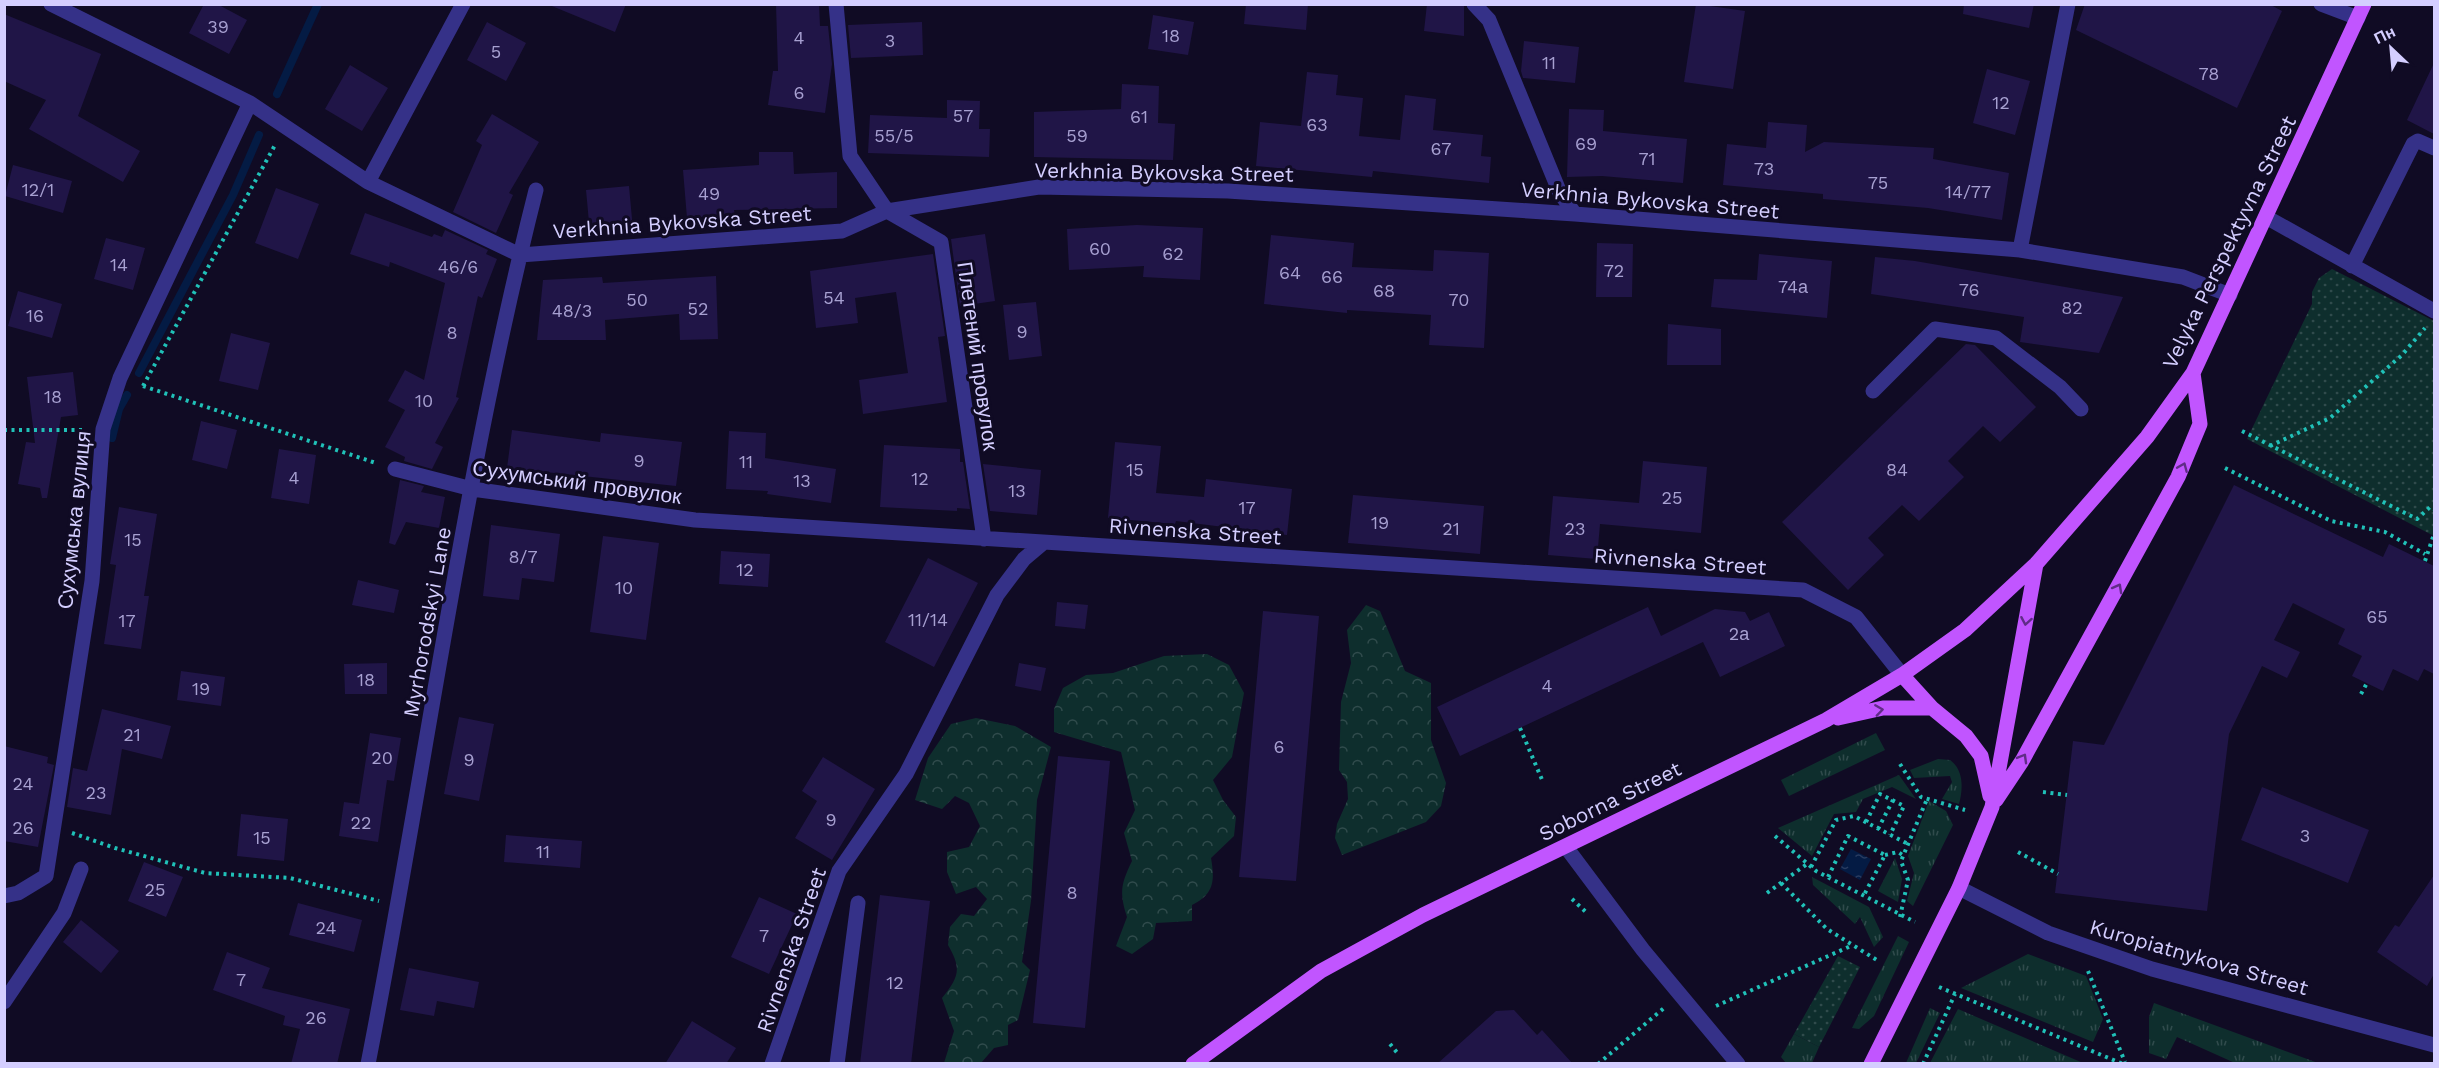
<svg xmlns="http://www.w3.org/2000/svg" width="2439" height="1068" viewBox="0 0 2439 1068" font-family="'Work Sans',sans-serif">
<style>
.grass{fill:url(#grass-tufts)}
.forest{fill:url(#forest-crowns)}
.park{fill:url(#park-dots)}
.water{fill:url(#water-ripples)}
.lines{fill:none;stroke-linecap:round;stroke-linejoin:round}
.stream{stroke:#041b44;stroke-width:8}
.building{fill:#201547}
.path{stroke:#20c1b8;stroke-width:4;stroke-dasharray:3 4.5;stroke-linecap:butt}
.minor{stroke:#353188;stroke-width:15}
.major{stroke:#c155ff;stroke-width:15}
.oneway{stroke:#602c87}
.labels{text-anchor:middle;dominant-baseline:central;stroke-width:6;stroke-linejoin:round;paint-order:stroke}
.number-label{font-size:18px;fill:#a7a0d1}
.street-label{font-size:21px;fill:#d4ceff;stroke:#100b24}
</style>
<defs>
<pattern id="grass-tufts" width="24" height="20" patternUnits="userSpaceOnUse" patternTransform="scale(1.5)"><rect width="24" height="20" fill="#0e2e2d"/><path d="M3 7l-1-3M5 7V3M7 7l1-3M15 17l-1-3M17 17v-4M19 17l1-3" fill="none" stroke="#304b4c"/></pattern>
<pattern id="forest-crowns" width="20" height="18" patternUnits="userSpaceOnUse" patternTransform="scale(1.5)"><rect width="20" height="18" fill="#0e2e2d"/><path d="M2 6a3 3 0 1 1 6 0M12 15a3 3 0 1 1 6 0" fill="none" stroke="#304b4c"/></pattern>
<pattern id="park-dots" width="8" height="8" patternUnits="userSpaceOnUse" patternTransform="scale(1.5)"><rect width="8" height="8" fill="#0e2e2d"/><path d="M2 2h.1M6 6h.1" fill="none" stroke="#304b4c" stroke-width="1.8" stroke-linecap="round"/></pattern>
<pattern id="water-ripples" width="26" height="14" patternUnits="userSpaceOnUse" patternTransform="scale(1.5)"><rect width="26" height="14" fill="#041b44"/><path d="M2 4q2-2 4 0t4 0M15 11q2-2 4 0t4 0" fill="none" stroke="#283b60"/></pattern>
</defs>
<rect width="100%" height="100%" fill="#100b24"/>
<path class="grass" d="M1876 733 1885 750 1789 796 1781 780Z
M1938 759 1950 760C1964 770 1963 789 1959 804L1942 799 1952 782 1950 776 1914 778 1910 770Z
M1899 775 1916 799 1892 787 1863 799 1856 812 1834 814 1812 856 1778 828Z
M1929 801 1946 811 1953 825 1913 906 1907 901 1914 873 1908 856Z
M1895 858 1902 879 1898 902 1878 891Z
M1812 877 1869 907 1883 937 1874 947 1860 917 1855 924 1813 885Z
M1898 936 1909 942 1874 1016 1859 1029 1852 1028Z
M2028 954 2086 976 2103 1019 2093 1042 1961 988Z
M2154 1003 2318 1063H2235L2177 1037 2166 1059 2149 1053V1017Z
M1930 1008 1940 1013 1916 1063H1906Z
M1958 1009 2083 1063H1930Z
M1794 1034 1819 1047 1812 1063H1786L1781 1057Z"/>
<path class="forest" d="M1366 605 1380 611 1405 671 1431 683V740L1446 783 1441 806 1426 822 1342 855 1335 838 1337 824 1348 799 1347 782 1339 770 1341 702 1351 663 1347 630Z
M1207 654 1229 665 1244 693 1232 757 1213 780 1223 800 1236 817 1234 836 1211 858C1215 881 1214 894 1192 905V921L1156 923 1153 939 1132 954 1116 946 1127 917C1119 892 1121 884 1132 861L1124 833 1135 810 1121 752 1054 732V709L1063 688 1086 675 1113 673 1164 656Z
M976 718 1015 726 1051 747 1037 800 1031 901 1022 962 1030 970 1018 1020 1008 1025V1045L994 1048 981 1063H944L954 1031 942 998C959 977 962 969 948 945L950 927 961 914 974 916 987 899 976 887 956 894 947 872V852L969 847 980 826 969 803 955 796 942 809 915 800 928 758 951 724Z"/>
<path class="park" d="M2332 269 2434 321V536L2247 439 2312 304V292L2319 278Z
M1838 956 1860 967 1819 1047 1794 1034Z"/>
<path class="water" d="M1851 849 1871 859 1860 880 1840 869Z"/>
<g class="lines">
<path class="stream" d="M277 94 318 4
M139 373 233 195 259 135
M112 438 119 409 127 395"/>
</g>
<path class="building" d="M204 4H217L247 20 229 54 189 33Z
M547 4H626L615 32Z
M776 4H819L820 26H828L832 64 825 113 768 105 773 71H778Z
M1246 4H1308L1306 30 1244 24Z
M1427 4H1464V36L1424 31Z
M1696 4 1745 11 1733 89 1684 82Z
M1964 4H2034L2029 28 1963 14Z
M2085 4H2269L2282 11 2237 108 2076 30Z
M4 14 101 54 78 116 140 151 123 182 29 129 46 100 4 81Z
M1153 15 1194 22 1188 55 1148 49Z
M487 22 526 43 506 81 467 60Z
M922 22 923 55 851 58 848 25Z
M1524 41 1579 47 1575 83 1523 78 1521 71Z
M2434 63V134L2407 120Z
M350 65 388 88 362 131 325 109Z
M1987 69 2030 81 2015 135 1973 123Z
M1307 72 1338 75 1336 95 1363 98 1359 136 1400 140 1405 95 1436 99 1433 130 1483 135 1481 156 1491 157 1489 183 1373 171 1372 177 1256 166 1260 122 1301 126Z
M1122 84 1159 86 1158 123 1175 124 1173 160 1034 157V112L1121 109Z
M947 100 980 101 979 129H990L989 157 868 153 870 115 947 118Z
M1569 109 1604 110 1603 131 1687 139 1683 183 1602 176 1567 177Z
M492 114 539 142 509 193 513 195 496 233 453 212 482 145 476 141Z
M1768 122 1807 125 1805 152 1824 142 1934 148 1933 159 2009 173 2002 220 1928 208 1823 199V194L1723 185 1727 144 1766 148Z
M759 152H793L794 174 837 172V208L734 210 735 215 687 218 683 170 759 165Z
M13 165 72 181 63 213 5 196Z
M629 186 633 230 590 233 586 190Z
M276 188 319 204 298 259 255 243Z
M365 213 432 237 434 234 442 237 445 230 488 250 486 254 497 259 482 298 478 296 456 397 459 398 435 443 443 447 432 469 404 461 405 457 385 447 405 410 388 401 405 370 424 380 445 283 390 262 389 267 350 254Z
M1137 225 1203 228 1200 280 1143 277 1144 266 1069 270 1067 229Z
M985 234 995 301 960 306 951 239Z
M1271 235 1354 243 1352 267 1433 271 1434 250 1489 253 1484 348 1429 345 1431 315 1347 310V313L1264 304Z
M106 238 145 248 133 290 94 279Z
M1597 243 1633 244 1632 297H1596Z
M933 254 945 336 938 337 947 402 863 414 859 380 908 373 896 292 855 298 858 323 816 328 810 271Z
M1759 254 1832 261 1827 318 1711 307 1714 279 1757 280Z
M1875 257 1915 261 2123 297 2099 353 2020 342 2024 317 1871 294Z
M716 276 718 339 680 340 679 314 605 320 606 340H537L543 280 602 277 603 283Z
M18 291 62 304 52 338 8 326Z
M1036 302 1042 356 1009 360 1003 305Z
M1668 324 1721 329V365H1667Z
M231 333 270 343 258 390 219 381Z
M1966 344 1975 345 2036 407 2000 442 1983 426 1948 461 1964 477 1919 521 1902 505 1868 538 1884 555 1848 590 1782 522Z
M73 372 78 415 61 417 47 498H42L40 488 18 484 26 442 35 443 27 377Z
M201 421 237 430 227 469 192 460Z
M512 430 600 442 601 433 682 442 676 486 507 468Z
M729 431 766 433 765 458 836 469 831 503 767 494 768 491 726 489Z
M1115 442 1161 446 1156 493 1204 497 1206 479 1292 489 1287 535 1176 521 1175 524 1108 518Z
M884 445 960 449V462H963L970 509 957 508V511L880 507Z
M279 449 316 455 309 504 271 498Z
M1643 461 1707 467 1701 533 1600 524 1597 559 1548 555 1553 496 1639 503Z
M983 464 1041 470 1037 515 990 511Z
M400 480 424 486 421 492 445 497 439 528 406 522 395 545 389 543Z
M2234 485 2383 557 2389 544 2434 566V674L2424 669 2418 681 2393 669 2383 691 2352 676 2362 656 2338 644 2345 629 2293 603 2274 640 2300 652 2287 678 2262 666 2229 734 2207 911 2055 893 2073 741 2104 745Z
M1353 495 1484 506 1480 554 1348 543Z
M119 507 157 514 144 596H149L141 649 104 644 116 565 110 564Z
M491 525 560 534 554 582 522 578 519 600 483 596Z
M603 536 659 543 646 640 590 632Z
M721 551 770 554 768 587 719 584Z
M928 558 978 583 934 667 885 642Z
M358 580 399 590 394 613 352 605Z
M1057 602 1088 605 1085 629 1055 626Z
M1648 607 1661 636 1715 609 1745 612 1750 621 1769 612 1785 646 1720 677 1703 642 1460 756 1437 707Z
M1263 611 1319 616 1296 881 1239 877Z
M387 663V694H345L344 664Z
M1019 663 1046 668 1041 691 1015 686Z
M181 671 225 677 221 706 177 700Z
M102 709 171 726 162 759 122 749 111 815 67 807 73 768 87 771Z
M459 717 494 724 479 801 444 794Z
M370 733 401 738 394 781 387 780 378 842 339 836 344 802 359 804Z
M4 746 48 757 47 763 54 765 38 847 4 841Z
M1058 756 1110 761 1085 1028 1033 1023Z
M823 757 875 789 832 860 795 838 817 801 802 791Z
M2262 787 2369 830 2348 883 2241 840Z
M241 814 288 819 284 861 237 856Z
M506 835 582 841 580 868 504 862Z
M144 862 183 877 166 917 128 901Z
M2434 875V974L2427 986 2377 952 2395 925 2399 927Z
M880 895 930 901 911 1064H860Z
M759 897 797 914 769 974 731 957Z
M298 903 362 920 354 952 289 935Z
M81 920 119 951 101 973 63 942Z
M227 952 270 968 262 988 350 1009 337 1064H291L300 1029 283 1025 285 1016 213 990Z
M409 968 479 982 474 1008 437 1001 434 1016 400 1010Z
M1514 1010 1537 1035 1542 1030 1573 1064H1437L1496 1011Z
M692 1021 736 1048 726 1064H665Z"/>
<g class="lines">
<path class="path" d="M143 386 275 145
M143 386 376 463
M4 430H82
M2242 431 2417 519 2430 507 2434 509
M2270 446 2330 418 2402 355 2425 328
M2225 468 2331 521 2385 532 2425 554
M2425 561 2434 534
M2361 694 2367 683
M1520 728 1543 782
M1900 764 1921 797 1965 810
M2043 792 2067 795
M1866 822 1880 794 1904 806 1890 835
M1878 829 1893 800
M72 833 115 848 205 873 290 878 379 901
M1775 836 1816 871 1915 922
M2018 852 2058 874
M1885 855 1898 852 1904 856
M1811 867 1836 820 1854 816 1908 844
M1828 877 1848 836 1885 855 1864 895
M1781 883 1827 929 1880 962
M1767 893 1807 864
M1572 899 1588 914
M1900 917 1908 880 1901 861 1927 799
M2088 971 2125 1062
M1939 987 2123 1064
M1716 1006 1853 945
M1390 1044 1399 1055
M1598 1064 1664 1008
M1923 1064 1955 994"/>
<path class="minor" d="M51 4 250 103 368 182 520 255 842 231 887 211 1039 187 1228 191 1575 214 2020 250 2183 277 2230 295
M836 4 850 156 887 211 941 242 984 539
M1474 4 1489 20 1560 193 1575 214
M2321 4 2358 18
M368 182 463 4
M2266 217 2434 311
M2020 250 2068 4
M2352 266 2413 144 2418 141 2434 148
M1873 391 1935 329 1996 338 2060 387 2081 409
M395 469 472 489 695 520 1803 590 1856 617 1902 675
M1566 847 1643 950 1738 1064
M1959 888 2048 933 2152 969 2434 1045
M4 896 18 893 46 876 92 581 103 429 120 378 250 103
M4 1002 64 913 81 869
M368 1064C425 773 463 477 536 190
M772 1064 839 871 906 774 997 595 1024 559 1043 543
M837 1064 858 903"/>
<path class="major" d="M1902 675 1932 708 1966 736 1981 756 1990 796
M1838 718 1883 708H1932
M1996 800 2022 761 2178 477 2200 424 2193 373
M1193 1064 1321 971 1423 915 1826 720 1902 675 1965 630 2036 564 2147 437 2193 373 2364 4
M1871 1064 1959 888 1992 807 2036 564"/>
</g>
<defs><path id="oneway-chevron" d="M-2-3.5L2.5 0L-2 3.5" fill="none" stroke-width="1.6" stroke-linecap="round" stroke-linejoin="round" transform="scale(1.5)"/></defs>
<g class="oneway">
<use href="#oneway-chevron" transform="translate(2183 467) rotate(-67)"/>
<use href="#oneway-chevron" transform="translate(2118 588) rotate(-61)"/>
<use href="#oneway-chevron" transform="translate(2026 621) rotate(100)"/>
<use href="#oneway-chevron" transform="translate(1879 710) rotate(-8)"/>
<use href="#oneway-chevron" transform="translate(2023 758) rotate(-60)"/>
</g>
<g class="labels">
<g class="number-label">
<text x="218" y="26">39</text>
<text x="1171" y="35">18</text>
<text x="799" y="37">4</text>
<text x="890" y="40">3</text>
<text x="496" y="51">5</text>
<text x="1549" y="62">11</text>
<text x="2209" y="73">78</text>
<text x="799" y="92">6</text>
<text x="2001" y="102">12</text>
<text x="963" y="115">57</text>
<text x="1139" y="116">61</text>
<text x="1317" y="124">63</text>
<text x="894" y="135">55/5</text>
<text x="1077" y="135">59</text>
<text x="1586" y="143">69</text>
<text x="1441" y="148">67</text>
<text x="1647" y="158">71</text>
<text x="1764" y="168">73</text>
<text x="1878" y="182">75</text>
<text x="38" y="189">12/1</text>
<text x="1968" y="191">14/77</text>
<text x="709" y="193">49</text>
<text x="1100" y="248">60</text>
<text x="1173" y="253">62</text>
<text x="119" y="264">14</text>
<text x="458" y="266">46/6</text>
<text x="1614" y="270">72</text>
<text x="1290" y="272">64</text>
<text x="1332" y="276">66</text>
<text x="1793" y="286">74а</text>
<text x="1969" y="289">76</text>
<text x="1384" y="290">68</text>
<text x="834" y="297">54</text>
<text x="637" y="299">50</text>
<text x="1459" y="299">70</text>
<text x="2072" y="307">82</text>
<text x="698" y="308">52</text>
<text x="572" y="310">48/3</text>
<text x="35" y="315">16</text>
<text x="1022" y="331">9</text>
<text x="452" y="332">8</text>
<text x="53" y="396">18</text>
<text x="424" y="400">10</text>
<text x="639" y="460">9</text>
<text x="746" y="461">11</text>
<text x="1135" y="469">15</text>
<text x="1897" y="469">84</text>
<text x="294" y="477">4</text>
<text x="920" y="478">12</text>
<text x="802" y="480">13</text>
<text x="1017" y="490">13</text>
<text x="1672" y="497">25</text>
<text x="1247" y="507">17</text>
<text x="1380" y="522">19</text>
<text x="1451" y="528">21</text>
<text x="1575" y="528">23</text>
<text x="133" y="539">15</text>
<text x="523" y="556">8/7</text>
<text x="745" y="569">12</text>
<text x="624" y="587">10</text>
<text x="2377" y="616">65</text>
<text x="928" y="619">11/14</text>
<text x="127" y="620">17</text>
<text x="1739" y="633">2а</text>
<text x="366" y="679">18</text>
<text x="1547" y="685">4</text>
<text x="201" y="688">19</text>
<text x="132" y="734">21</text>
<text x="1279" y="746">6</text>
<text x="382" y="757">20</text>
<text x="469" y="759">9</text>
<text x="23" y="783">24</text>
<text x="96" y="792">23</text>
<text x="831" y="819">9</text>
<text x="361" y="822">22</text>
<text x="23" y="827">26</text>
<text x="2305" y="835">3</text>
<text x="262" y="837">15</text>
<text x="543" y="851">11</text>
<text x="155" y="889">25</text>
<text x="1072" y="892">8</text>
<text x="326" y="927">24</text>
<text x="764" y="935">7</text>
<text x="241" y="979">7</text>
<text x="895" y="982">12</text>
<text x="316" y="1017">26</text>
</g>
<g class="street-label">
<text transform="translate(1164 172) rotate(1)">Verkhnia Bykovska Street</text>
<text transform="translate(1650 200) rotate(5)">Verkhnia Bykovska Street</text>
<text transform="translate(682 222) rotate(-4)">Verkhnia Bykovska Street</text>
<text transform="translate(2229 242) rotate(-64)">Velyka Perspektyvna Street</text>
<text transform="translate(978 356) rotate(82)">Плетений провулок</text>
<text transform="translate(577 482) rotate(8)">Сухумський провулок</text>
<text transform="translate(74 520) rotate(-84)">Сухумська вулиця</text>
<text transform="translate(1195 531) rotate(4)">Rivnenska Street</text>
<text transform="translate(1680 561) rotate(4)">Rivnenska Street</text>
<text transform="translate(427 622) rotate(-80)">Myrhorodskyi Lane</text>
<text transform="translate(1610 801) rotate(-26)">Soborna Street</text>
<text transform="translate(791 950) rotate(-71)">Rivnenska Street</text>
<text transform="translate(2199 957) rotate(16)">Kuropiatnykova Street</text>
</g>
</g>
<rect width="2439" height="1068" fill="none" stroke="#d4ceff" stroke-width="12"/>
<g transform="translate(2391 48) rotate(334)" stroke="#100b24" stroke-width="4.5" paint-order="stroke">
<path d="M0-4.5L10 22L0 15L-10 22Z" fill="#d4ceff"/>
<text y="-9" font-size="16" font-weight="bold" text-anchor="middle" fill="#d4ceff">Пн</text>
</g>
</svg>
